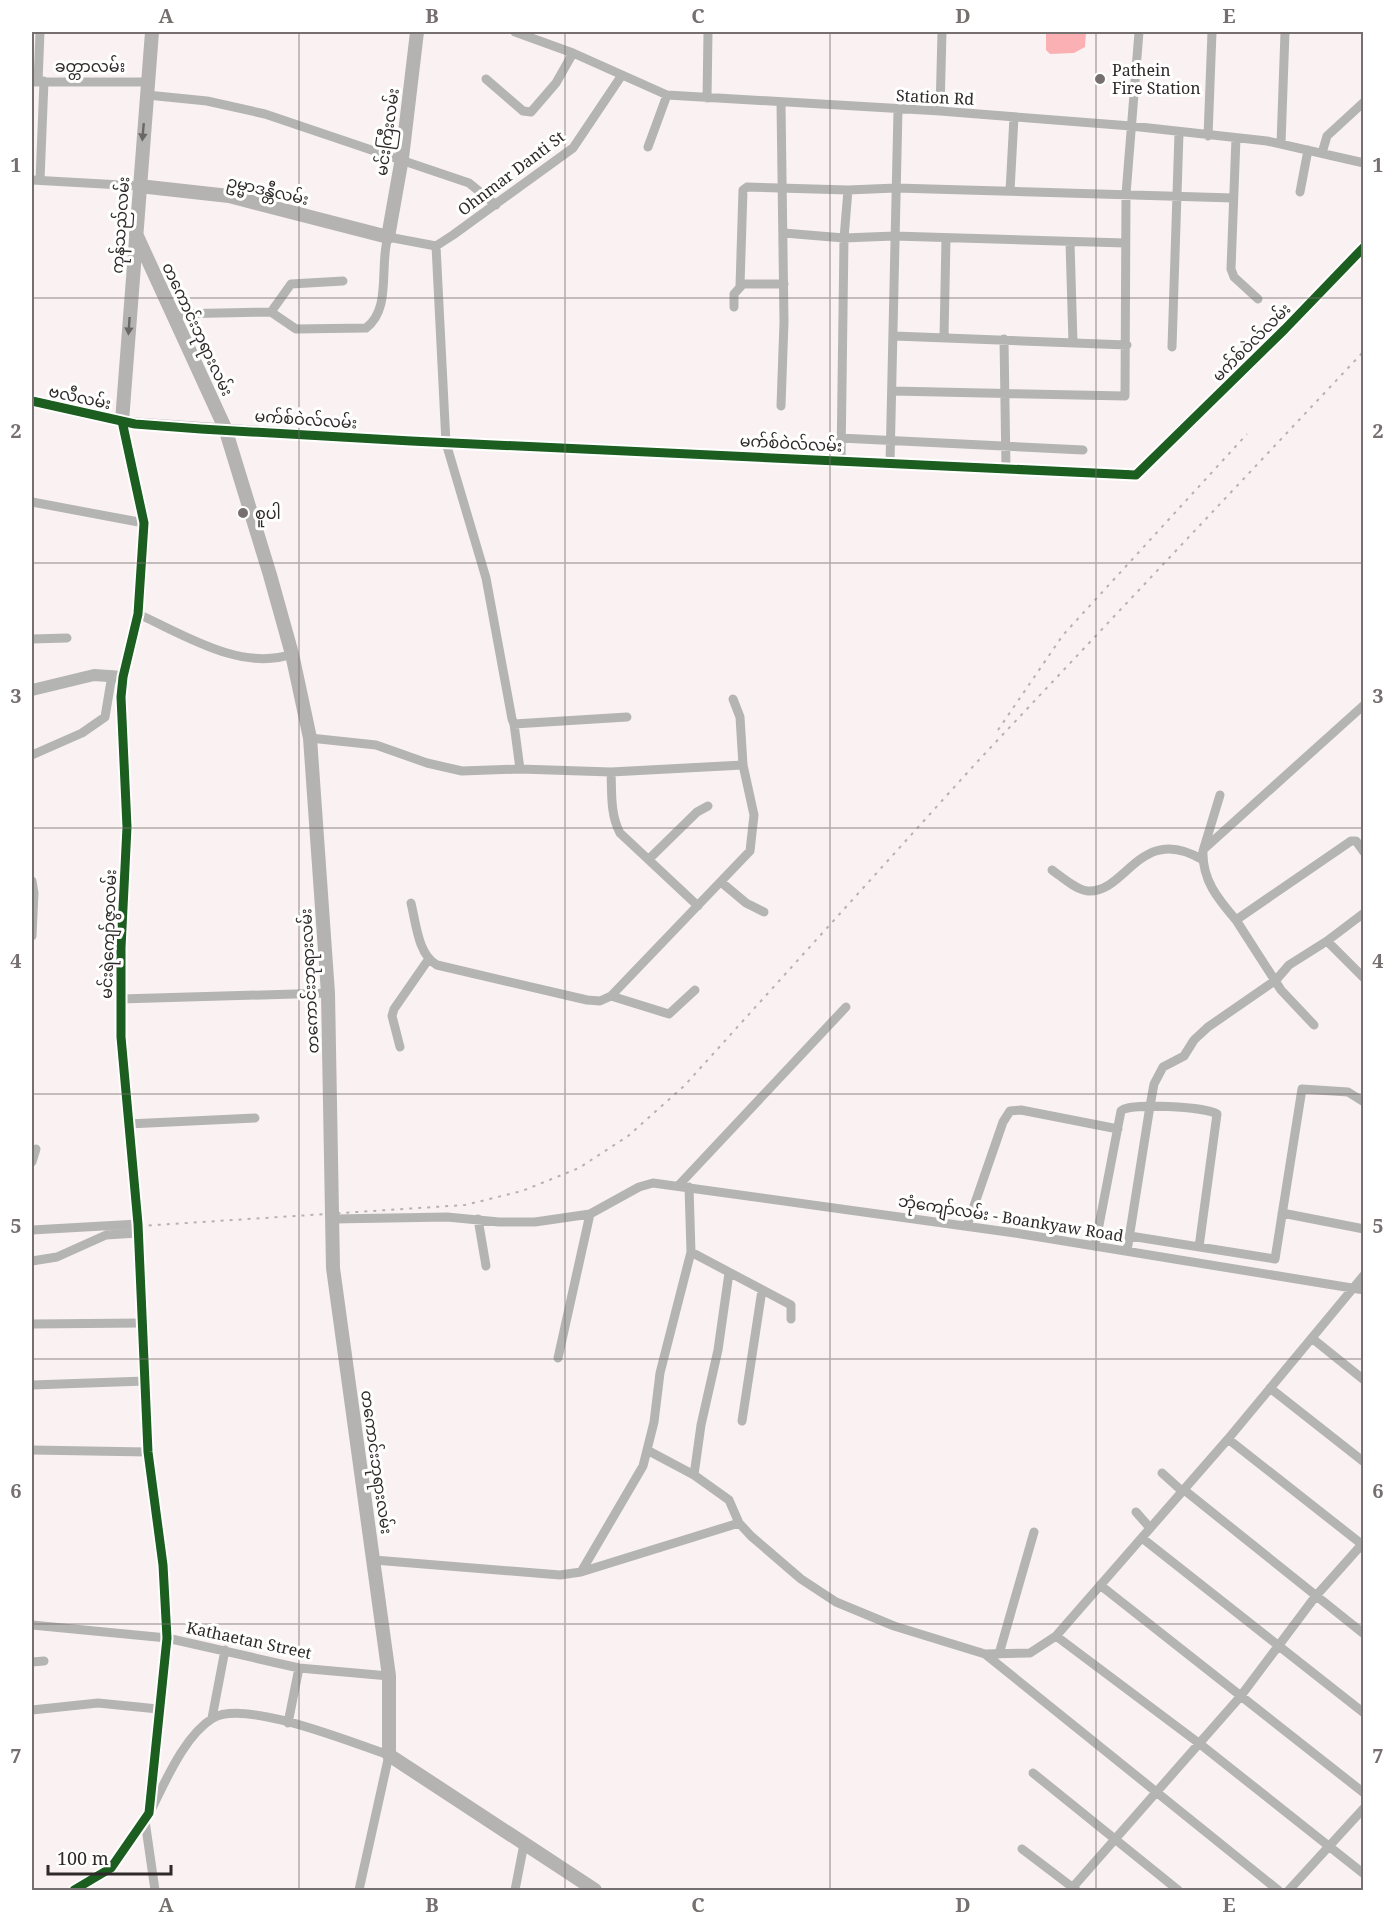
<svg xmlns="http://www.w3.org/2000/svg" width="1395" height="1922" viewBox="0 0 1395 1922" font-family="'Noto Serif','Noto Sans Myanmar',serif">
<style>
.water{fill:#fbb1b3}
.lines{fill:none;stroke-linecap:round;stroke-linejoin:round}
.minor{stroke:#b4b5b3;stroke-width:9}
.tertiary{stroke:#b4b5b3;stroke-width:12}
.secondary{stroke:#b4b3b2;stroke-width:14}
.rail{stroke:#b5b2b1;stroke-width:2;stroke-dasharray:3 6;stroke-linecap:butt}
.cycleway-casing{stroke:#fff;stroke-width:13}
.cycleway{stroke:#1b5e20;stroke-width:9}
.oneway{fill:#6b6767}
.grid{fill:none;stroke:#766f6f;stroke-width:1.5;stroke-opacity:0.55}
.poi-dot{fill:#766f6f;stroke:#fff;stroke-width:2}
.labels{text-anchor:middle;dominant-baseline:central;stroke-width:6;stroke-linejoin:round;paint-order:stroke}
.street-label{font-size:16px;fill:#2f2929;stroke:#fff}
.poi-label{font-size:16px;fill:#2f2929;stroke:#fff;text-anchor:start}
.neatline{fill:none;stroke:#766f6f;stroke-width:2}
.grid-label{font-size:20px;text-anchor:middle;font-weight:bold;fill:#766f6f}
</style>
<rect width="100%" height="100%" fill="#faf2f2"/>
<path class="water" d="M1050 32H1086L1085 47 1074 53 1050 54 1046 50V34Z"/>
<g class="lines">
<path class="minor" d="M515 32 573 53 667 95 940 111 1131 126 1267 141 1364 163
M486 79 523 111 531 112 556 83 573 53
M32 82H147
M38 82 40 32
M147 95 207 101 265 114 469 183 496 205
M707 98 708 32
M940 111 942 32
M1208 136 1212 32
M1236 138 1231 269 1234 277 1258 299
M1281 144 1285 32
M648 147 667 95
M1322 153 1327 136 1364 102
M32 180 139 186
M40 180 44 81
M1010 191 1014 117
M1300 192 1308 150
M784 233 844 238 894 236 1125 243
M1070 242 1073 343
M436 246 446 443 486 578 512 719 514 724 627 717
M740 286 743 190 747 187 848 190 896 188 1233 198
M734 307V294L743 284H784
M271 312 291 284 343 281
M172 314 271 312 296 329 366 328C392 309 379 265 388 237L436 246 453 235 573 148 622 75
M894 336 1127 345
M944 338 946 238
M1004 339 1006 469
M1172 347 1179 133
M892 391 1125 396 1126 194 1139 32
M781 406 784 322 781 103
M122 421 411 441 1136 475 1285 329 1364 247
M840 438 1083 450
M841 461 844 238 848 190
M890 463 898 110
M32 502 144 523
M138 614C183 634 241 672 292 654
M32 639 67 638
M514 724 520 769
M310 738 376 745 427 763 462 771 520 769 611 772 743 765
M32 755 82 733 105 717 112 675
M611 772C612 793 610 814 620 833L698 906
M1220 795 1203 851C1202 880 1218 899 1236 920L1351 841H1356L1364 852
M1204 849 1364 705
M649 859 697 812 708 806
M1052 870C1062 877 1076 890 1088 891 1126 894 1140 822 1203 860
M32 881 34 893 32 936
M721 882 746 903 764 912
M411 903C416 923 418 955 437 965L587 1000 600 1001 611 996 750 851 754 815 743 765 740 717 733 699
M1236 920 1281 990 1314 1025
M1327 941 1364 978
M611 996 669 1014 695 990
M120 999 328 993
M400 1047 392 1016 394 1009 428 960
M128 1124 255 1118
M32 1162 36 1149
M678 1186 846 1007
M1282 1213 1364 1229
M334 1219 447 1217 499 1222H535L590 1214 639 1187 653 1183 1015 1233 1364 1290
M478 1219 486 1266
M967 1226 1003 1122 1010 1111 1021 1110 1118 1129
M32 1230 138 1224
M1130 1236 1275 1259 1302 1089 1348 1092 1364 1102
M1095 1246 1121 1111C1129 1102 1207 1107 1217 1114L1199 1247
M1127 1251 1150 1106 1154 1084 1163 1067 1184 1056 1194 1040 1208 1027 1276 980 1289 965 1327 941 1364 913
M691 1252 791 1305V1319
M32 1261 57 1257 106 1235 138 1233
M32 1324 142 1323
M1313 1339 1364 1380
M558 1358 590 1214
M32 1385 145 1381
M1270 1388 1364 1462
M742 1421 762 1290
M1228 1439 1364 1546
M32 1450 148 1452
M647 1450 694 1475 729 1500 739 1523 751 1536 801 1579 836 1602 894 1626 985 1654 1030 1653 1056 1636 1228 1439 1364 1275
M1162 1473 1182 1491
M694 1475 701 1425 718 1350 729 1273
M1183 1489 1364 1634
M1136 1512 1150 1528
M1142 1538 1364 1713
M374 1560 560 1575 581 1572 739 1523
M581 1572 643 1466 654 1422 660 1373 691 1252 689 1187
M1100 1585 1364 1793
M32 1625 167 1638 299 1668 389 1676
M1056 1636 1200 1744 1364 1874
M985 1654 1278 1890
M999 1654 1034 1532
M32 1662 44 1661
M32 1710 98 1703 158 1709
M212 1718 225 1650
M288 1723 299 1668
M1033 1773 1178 1890
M152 1808C166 1780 185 1735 213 1718 246 1699 352 1743 389 1755L359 1890
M145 1821 155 1890
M1022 1849 1076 1890
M1073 1887 1240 1697 1315 1597 1364 1542
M515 1890 524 1844
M1289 1890 1364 1808"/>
<path class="tertiary" d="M32 401 122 421 144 523 138 614 123 677 121 697 127 827 121 948V1037L138 1224 148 1452 163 1565 167 1638 149 1813 111 1868 74 1890
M32 690 94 675 123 677"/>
<path class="secondary" d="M139 186 229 196 388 237 402 158 417 32
M136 234 225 428 270 575 292 654 310 738 328 993 333 1268 389 1676V1755L595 1890
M122 421 152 32"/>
<path class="rail" d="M998 730 1063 635 1247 434
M32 1233 465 1205 522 1191 579 1168 628 1136 685 1085 977 762 1364 351"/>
<g class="cycleway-casing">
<path id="cycleway" d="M32 401 135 424 201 429 411 441 1136 475 1285 329 1364 247
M74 1890 111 1868 149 1813 167 1638 163 1565 148 1452 138 1224 121 1037V948L127 827 121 697 123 677 138 614 144 523 122 421"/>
</g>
<use href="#cycleway" class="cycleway"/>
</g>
<defs><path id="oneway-solid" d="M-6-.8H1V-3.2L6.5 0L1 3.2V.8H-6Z" transform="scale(1.5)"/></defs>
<g class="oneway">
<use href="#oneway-solid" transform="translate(143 132) rotate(95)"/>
<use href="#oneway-solid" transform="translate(129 326) rotate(94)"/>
</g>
<path class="grid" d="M299 32V1890M565 32V1890M830 32V1890M1096 32V1890M32 298H1364M32 563H1364M32 828H1364M32 1094H1364M32 1359H1364M32 1624H1364"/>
<g class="poi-dot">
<circle cx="1100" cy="79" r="6"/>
<circle cx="243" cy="513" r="6"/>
</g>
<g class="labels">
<g class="street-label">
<text x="90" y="66">ခတ္တာလမ်း</text>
<text transform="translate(935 97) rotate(3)">Station Rd</text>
<text transform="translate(387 132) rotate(-82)">မင်းကြီးလမ်း</text>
<text transform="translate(511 173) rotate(-37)">Ohnmar Danti St</text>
<text transform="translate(268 190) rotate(13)">ဥမ္မာဒန္တီလမ်း</text>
<text transform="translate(120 225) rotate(-86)">ကုန်သည်လမ်း</text>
<text transform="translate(198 329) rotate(65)">တကောင်းဘုရားလမ်း</text>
<text transform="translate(1251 342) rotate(-45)">မက်စ်ဝဲလ်လမ်း</text>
<text transform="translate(80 397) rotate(12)">ဗလီလမ်း</text>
<text transform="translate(306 419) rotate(4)">မက်စ်ဝဲလ်လမ်း</text>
<text transform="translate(791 443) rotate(3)">မက်စ်ဝဲလ်လမ်း</text>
<text transform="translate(108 934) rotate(-88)">မင်းရဲကျော်ဇွာလမ်း</text>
<text transform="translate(309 981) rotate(-93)">တကောင်းဘုရားလမ်း</text>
<text transform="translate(1011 1218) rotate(9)">ဘုံကျော်လမ်း - Boankyaw Road</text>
<text transform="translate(377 1462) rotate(82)">တကောင်းဘုရားလမ်း</text>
<text transform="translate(249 1640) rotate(12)">Kathaetan Street</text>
</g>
<g class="poi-label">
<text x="1112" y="70">Pathein<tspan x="1112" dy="18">Fire Station</tspan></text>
<text x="255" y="513">စူပါ</text>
</g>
</g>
<rect width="1395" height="1922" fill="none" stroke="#ffffff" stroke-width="66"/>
<path d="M48 1865v9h123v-9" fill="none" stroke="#2f2929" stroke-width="3"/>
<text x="57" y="1865" font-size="18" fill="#2f2929" stroke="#ffffff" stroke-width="4.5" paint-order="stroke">100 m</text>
<rect x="33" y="33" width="1329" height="1856" class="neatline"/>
<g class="grid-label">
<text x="166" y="23">A</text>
<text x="432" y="23">B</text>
<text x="698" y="23">C</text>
<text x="963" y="23">D</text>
<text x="1229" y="23">E</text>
<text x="16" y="172">1</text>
<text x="1378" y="172">1</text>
<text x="16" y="438">2</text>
<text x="1378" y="438">2</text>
<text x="16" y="703">3</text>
<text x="1378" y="703">3</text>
<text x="16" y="968">4</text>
<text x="1378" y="968">4</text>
<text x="16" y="1233">5</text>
<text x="1378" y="1233">5</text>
<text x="16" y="1498">6</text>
<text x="1378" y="1498">6</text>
<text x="16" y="1763">7</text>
<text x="1378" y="1763">7</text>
<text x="166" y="1912">A</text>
<text x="432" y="1912">B</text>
<text x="698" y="1912">C</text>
<text x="963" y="1912">D</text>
<text x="1229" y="1912">E</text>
</g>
</svg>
